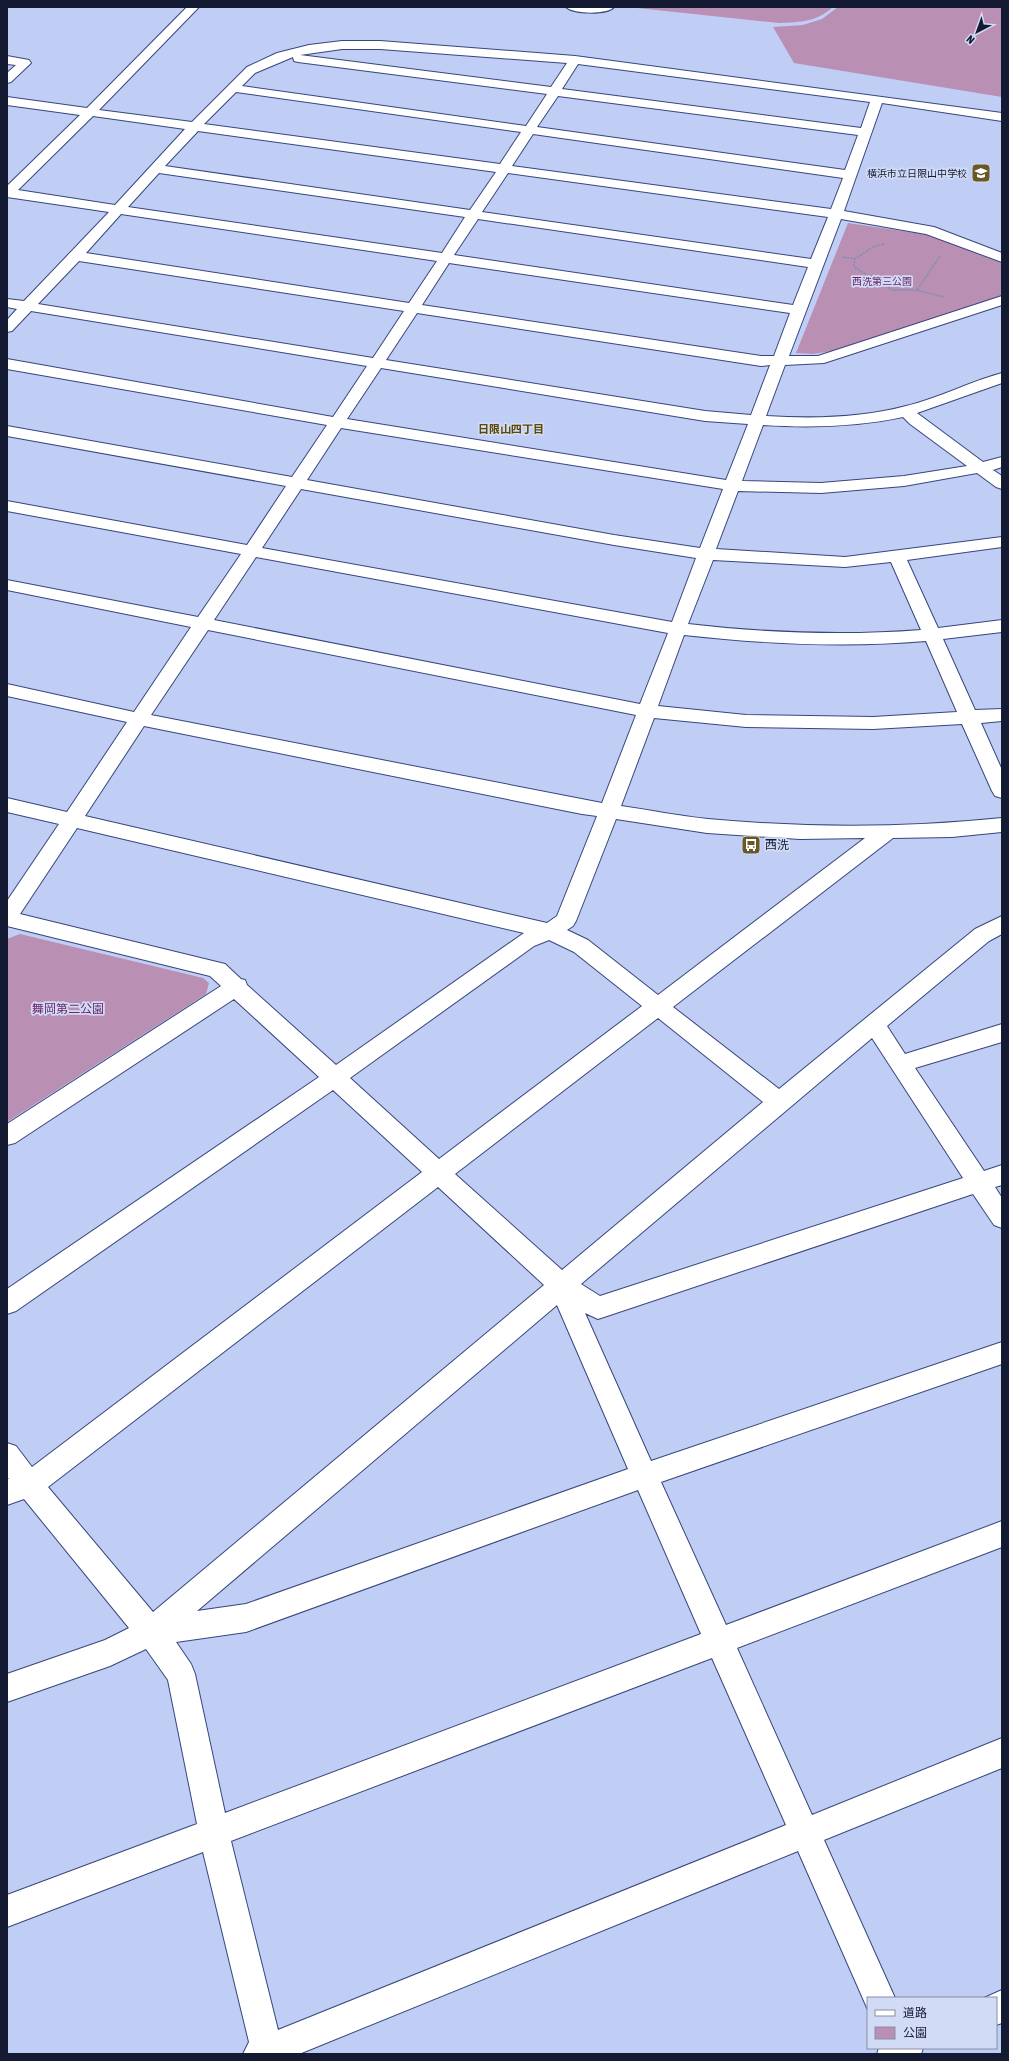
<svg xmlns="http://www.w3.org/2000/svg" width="1009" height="2061" viewBox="0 0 1009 2061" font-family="'Asap Condensed','Noto Sans JP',sans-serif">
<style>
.green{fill:#b98fb4}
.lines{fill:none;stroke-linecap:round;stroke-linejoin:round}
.minor-casing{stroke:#37467d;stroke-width:2}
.path{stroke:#848fb0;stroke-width:1.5;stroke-dasharray:2.5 1;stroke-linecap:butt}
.minor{fill:#fff;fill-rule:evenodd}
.labels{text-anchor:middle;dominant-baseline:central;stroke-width:3.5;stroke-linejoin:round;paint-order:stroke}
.far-poi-label{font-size:10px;fill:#131a31;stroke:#d2dbf5;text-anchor:end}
.far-park-label{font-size:10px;fill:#6c2667;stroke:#d2dbf5}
.far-neighbourhood-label{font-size:11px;font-weight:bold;fill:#5b4908;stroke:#d2dbf5}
.poi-label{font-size:12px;fill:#131a31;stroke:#d2dbf5;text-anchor:start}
.park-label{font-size:12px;fill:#6c2667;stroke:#d2dbf5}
</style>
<rect width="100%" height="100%" fill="#c0cdf4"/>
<path class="green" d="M628 7H833C816 22 801 22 779 23Z
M838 7H1002V97L794 63 773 27 803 25 822 19Z
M848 223 930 235 1002 263V297L844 349 813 354 796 353Z
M20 934 203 978 209 983 206 994 7 1122V939Z"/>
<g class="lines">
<g class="minor-casing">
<path id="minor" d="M187 7H199L99 110 192 122 247 67 277 53 309 45 342 41H380L575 56 1002 113V121L882 103 844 211 934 227 1002 253V262L926 234 841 219 789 356H818L1002 296V305L824 363 785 365 766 416C813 419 861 418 906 406 939 398 969 382 1002 373V383L917 413 983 462 1002 457V467L993 470 1002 476V489L996 487 977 473 904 486 821 493 738 491 716 549 845 557 1002 537V547L907 560 938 628 1002 620V632L943 639 975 710 1002 709V721L981 723 1002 770V798L995 796 992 791 962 724 873 729 746 727 654 718 621 806C650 810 679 816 708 819 805 828 905 828 1002 818V832L952 837 893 838 673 1007 779 1089 975 929 1002 916V934L989 941 887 1026 905 1054 1002 1024V1042L915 1068 984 1171 1002 1165V1185L995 1187 1002 1198V1228L994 1225 973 1194 598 1319 585 1313 651 1461 1002 1342V1364L661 1482 726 1625 1002 1521V1547L737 1648 812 1815 1002 1738V1768L824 1840 895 1998H868V2010L798 1851 299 2054H243L249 2042 203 1852 7 1927V1895L197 1824 168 1680 146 1649 110 1666 7 1702V1674L105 1640 129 1628 24 1499 7 1505V1479H9L7 1477V1443L16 1446 32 1467 422 1172 333 1090 16 1311 7 1314V1289L319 1077 234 999 15 1143 7 1145V1124L221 986 210 976 7 926V901L59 824 7 812V798L67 812 127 722 7 696V684L134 712 191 627 7 590V580L198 617 241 554 7 511V501L247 545 286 486 7 436V426L292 477 327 425 7 369V359L333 417 367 366 31 311 12 331 7 332V320L17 309 7 307V299L24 301 109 212 7 197V186L80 115 7 105V97L87 108ZM342 49H380L567 63 551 87 300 55ZM293 57 294 61 298 62 547 94 526 126 242 86 255 73ZM578 64 870 102 861 128 562 89ZM236 92 521 132 500 164 204 124ZM558 96 858 135 845 170 537 127ZM93 116 185 129 115 205 18 190ZM198 131 496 172 470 210 165 166ZM533 134 843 178 831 209 512 166ZM159 173 465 217 442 253 128 207ZM508 173 828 217 811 259 482 212ZM121 214 437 261 409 303 86 253ZM478 219 808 267 793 305 454 255ZM79 261 404 311 373 358 38 304ZM449 263 790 313 774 356H761L422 305ZM417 313 761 366 770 365 751 415 705 411 386 360ZM381 368 705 421 748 424 726 480 347 419ZM903 417 910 424 967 466 904 476 821 483 742 481 763 425C810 428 856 427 903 417ZM341 428 723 489 700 548 614 535 307 480ZM301 489 614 545 696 558 672 622 262 548ZM256 557 668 633 640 704 214 620ZM713 560 845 567 891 562 921 630C843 636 766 633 688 624ZM208 630 636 715 602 803 151 715ZM684 635C765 644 845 648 926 641L957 712 873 717 746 715 658 706ZM144 726 582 814 597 816 557 916 547 923 85 816ZM616 819 707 833 800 839 865 838 658 995 588 940 567 930 573 926 576 921ZM77 828 524 933 336 1065 247 985 245 980 241 979 225 964 20 914ZM549 940 574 952 642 1006 439 1159 350 1078 534 946ZM658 1018 763 1102 562 1270 455 1174ZM872 1038 963 1178 600 1296 581 1284ZM438 1187 544 1285 153 1612 48 1487ZM557 1305 628 1469 246 1604 197 1611ZM638 1490 701 1634 225 1813 195 1674 191 1664 176 1642 246 1632ZM712 1658 786 1825 278 2030 231 1841Z
M566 7H614C607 15 573 14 566 7Z
M7 56 29 60 31 63 11 82 7 83V73L16 65 7 64Z
M1002 1990V2023L996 2025V1998H984Z
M879 2048H923L921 2054H877Z"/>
</g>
<path class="path" d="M884 244 873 247 855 259 854 267 893 290H917L944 297
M843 257 855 259
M917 290 940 256"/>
<use href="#minor" class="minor"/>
</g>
<defs>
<g id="school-square" transform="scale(1)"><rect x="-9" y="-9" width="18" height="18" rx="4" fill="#695825" stroke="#d2dbf5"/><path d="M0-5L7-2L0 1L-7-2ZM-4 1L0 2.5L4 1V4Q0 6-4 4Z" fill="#fff"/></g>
<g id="bus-square" transform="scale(1)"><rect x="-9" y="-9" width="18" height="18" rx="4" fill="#695825" stroke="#d2dbf5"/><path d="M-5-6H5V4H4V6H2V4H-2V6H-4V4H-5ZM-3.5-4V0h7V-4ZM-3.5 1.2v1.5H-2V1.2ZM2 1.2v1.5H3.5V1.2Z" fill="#fff"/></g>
</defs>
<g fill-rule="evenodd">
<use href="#school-square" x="981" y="173"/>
<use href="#bus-square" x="751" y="845"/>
</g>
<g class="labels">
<g class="far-poi-label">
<text x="967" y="173">横浜市立日限山中学校</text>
</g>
<g class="far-park-label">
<text x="882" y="281">西洗第三公園</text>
</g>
<g class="far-neighbourhood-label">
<text x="511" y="429">日限山四丁目</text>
</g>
<g class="poi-label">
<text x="765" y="845">西洗</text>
</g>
<g class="park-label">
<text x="68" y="1009">舞岡第二公園</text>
</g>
</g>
<rect width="1009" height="2061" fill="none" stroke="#131a31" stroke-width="16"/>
<rect x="867" y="1997" width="130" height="52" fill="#d2dbf5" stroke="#868ea7"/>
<rect x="875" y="2010" width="20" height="6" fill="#ffffff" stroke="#868ea7"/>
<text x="903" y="2017" font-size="12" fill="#131a31">道路</text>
<rect x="875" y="2027" width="20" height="12" fill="#b98fb4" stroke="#868ea7"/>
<text x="903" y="2037" font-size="12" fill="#131a31">公園</text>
<g transform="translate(977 32) rotate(221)" stroke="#d2dbf5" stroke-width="3" paint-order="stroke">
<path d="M0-3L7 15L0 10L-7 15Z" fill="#131a31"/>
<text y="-6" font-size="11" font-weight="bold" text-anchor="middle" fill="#131a31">N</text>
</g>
</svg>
